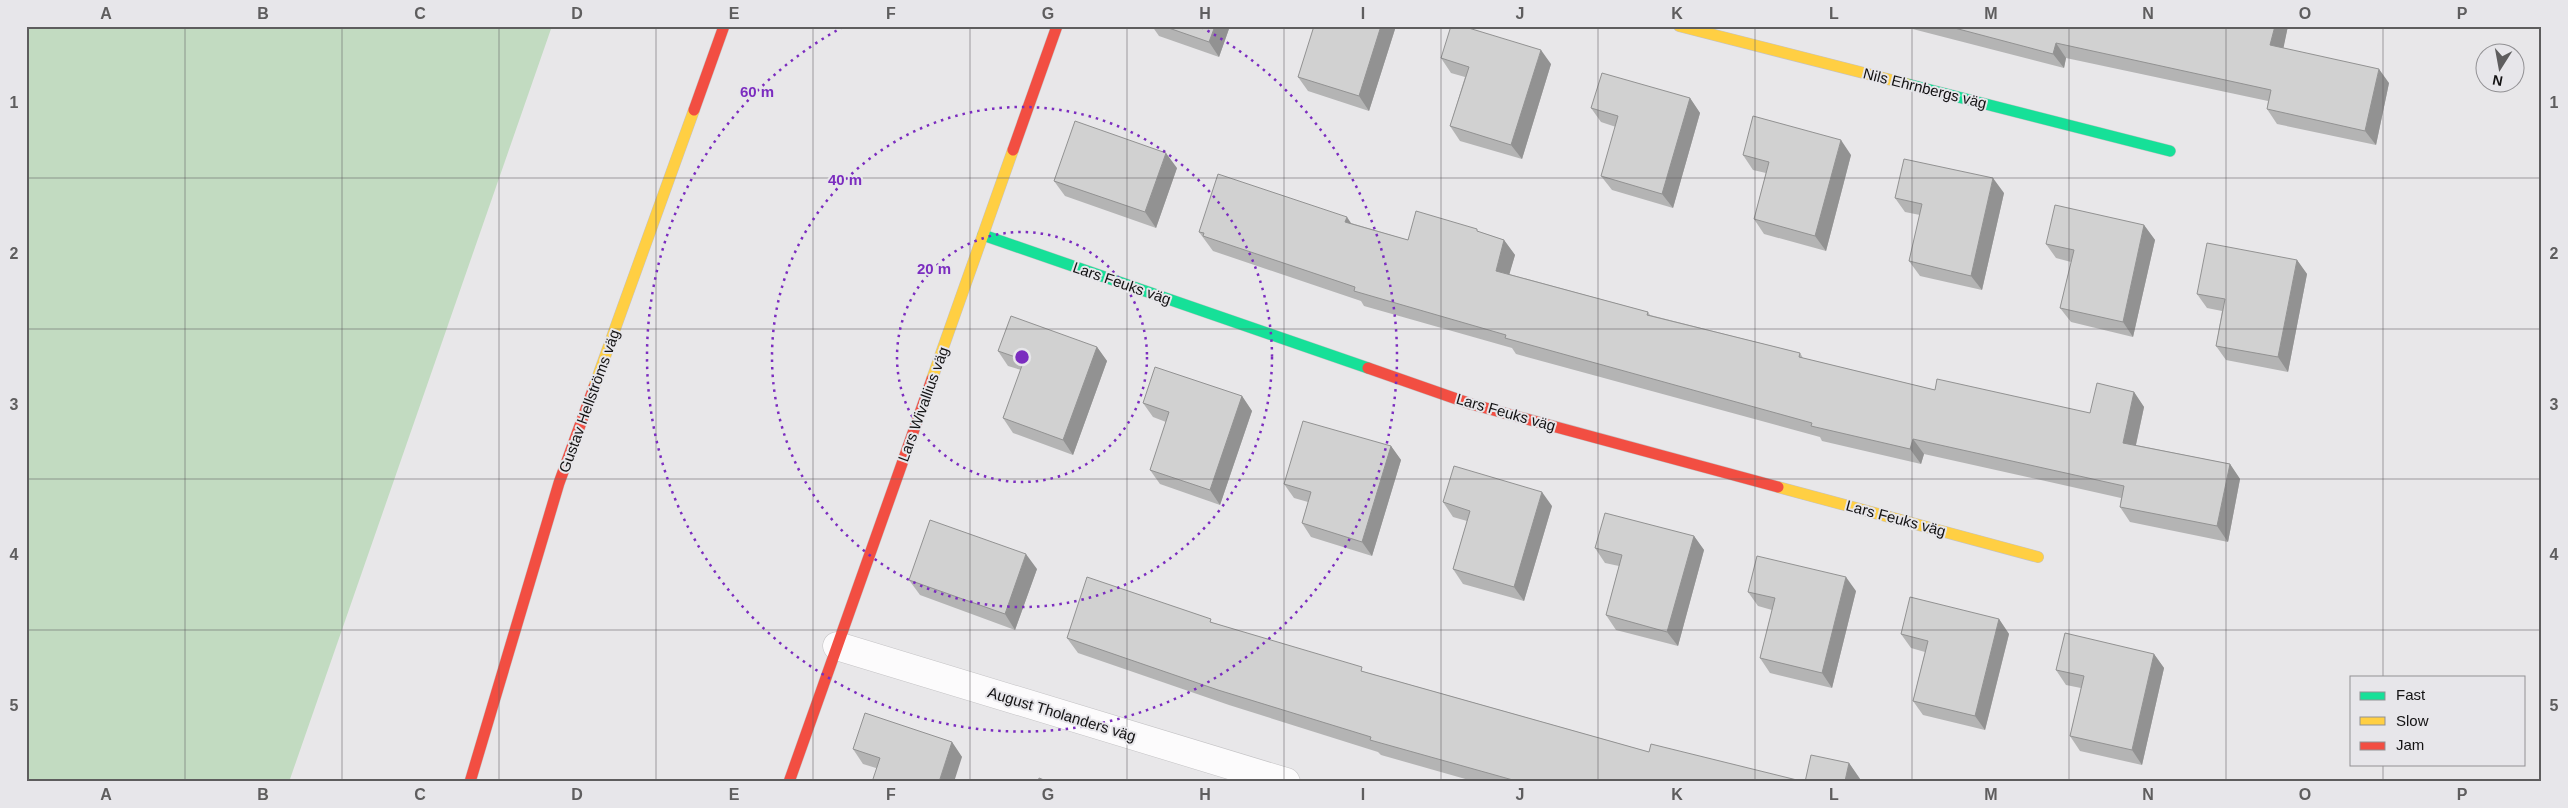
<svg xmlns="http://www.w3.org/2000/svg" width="2568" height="808" viewBox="0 0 2568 808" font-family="Arial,sans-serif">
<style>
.green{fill:#c2dbc1}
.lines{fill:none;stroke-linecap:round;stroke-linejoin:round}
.street-casing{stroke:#c4c3c5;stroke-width:29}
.fast-casing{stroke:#c4c3c5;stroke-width:12}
.slow-casing{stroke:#c4c3c5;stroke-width:12}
.jam-casing{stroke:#c4c3c5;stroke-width:12}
.street{stroke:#fcfbfc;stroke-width:28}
.fast{stroke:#16e098;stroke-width:11}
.slow{stroke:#ffcf43;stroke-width:11}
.jam{stroke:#f24e42;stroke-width:11}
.wall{fill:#b4b4b4}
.shaded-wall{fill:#929292}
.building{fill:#d1d1d1;stroke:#929292}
.grid{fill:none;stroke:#5e5d5e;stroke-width:1;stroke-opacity:0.55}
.ring{fill:none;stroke:#7b2cbf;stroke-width:2.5;stroke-dasharray:2.5 5}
.labels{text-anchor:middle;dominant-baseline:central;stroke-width:4;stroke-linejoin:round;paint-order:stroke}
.street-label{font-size:15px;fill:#131213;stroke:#e7e6ea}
.centre{fill:#7b2cbf;stroke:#e7e6ea;stroke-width:2.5}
.ring-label{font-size:15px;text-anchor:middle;font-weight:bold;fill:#7b2cbf;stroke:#e7e6ea;stroke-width:4;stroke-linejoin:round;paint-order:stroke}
.neatline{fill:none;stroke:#5e5d5e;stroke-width:2}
.grid-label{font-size:16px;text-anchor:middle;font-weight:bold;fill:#5e5d5e}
</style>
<rect width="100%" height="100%" fill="#e8e7e9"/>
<path class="green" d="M26 26H552L289 782H26Z"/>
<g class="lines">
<g class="street-casing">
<path id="street" d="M837 646 1286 782"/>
</g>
<g class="fast-casing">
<path id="fast" d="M1907 84 2170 151
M983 235 1368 368"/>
</g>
<g class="slow-casing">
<path id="slow" d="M1679 26 1907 84
M932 379 1013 150
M594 387 694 110
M1778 487 2038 557"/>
</g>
<g class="jam-casing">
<path id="jam" d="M694 110 724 26
M1013 150 1057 26
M1368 368 1471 404 1778 487
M470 782 559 483 594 387
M789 782 932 379"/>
</g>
<use href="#street" class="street"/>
<use href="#fast" class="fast"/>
<use href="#slow" class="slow"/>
<use href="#jam" class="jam"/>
</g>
<path class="wall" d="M1152 26H1230L1219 57 1159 36Z
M1309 26H1396L1369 111 1308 91 1298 77 1314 28Z
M1901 26H2288L2283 48 2389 83 2376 145 2277 124 2267 109 2268 101 2066 58 2064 68Z
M1441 58 1551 64 1522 159 1460 141 1450 126 1465 77 1451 73Z
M1690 98 1700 113 1673 208 1612 190 1601 176 1616 127 1601 122 1591 108Z
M1743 155H1851L1826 251 1764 234 1754 219 1766 173 1753 170Z
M1177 168 1156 228 1065 196 1054 181Z
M2004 193 1982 290 1920 276 1909 261 1920 215 1905 212 1895 198Z
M1351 223 1408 240 1480 232 1504 240 1515 255 1509 274 1648 312 1650 315 1800 353 1803 358 1935 390 2090 413 2134 392 2144 407 2136 445 2230 464 2240 479 2228 542 2130 522 2120 507 2121 498 1924 454 1921 464 1822 441 1820 437 1516 354 1512 348 1364 306 1361 301 1213 251 1199 232Z
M2144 225 2155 240 2133 337 2071 322 2060 308 2071 262 2056 258 2046 244Z
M2297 260 2307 274 2288 372 2226 360 2216 346 2222 311 2207 308 2197 294Z
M1097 347 1107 361 1073 455 1013 433 1003 418 1021 370 1008 366 998 351Z
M1242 396 1252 411 1220 505 1160 484 1150 470 1166 422 1153 417 1143 403Z
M1391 446 1401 460 1372 556 1311 537 1302 523 1308 502 1294 498 1284 484Z
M1443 502 1552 506 1524 601 1463 584 1453 569 1467 521 1453 517Z
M1694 536 1704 550 1678 646 1616 630 1606 615 1619 566 1605 563 1595 548Z
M1037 569 1015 630 920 595 909 580Z
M1856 591 1832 688 1770 673 1760 658 1772 610 1758 606 1748 592Z
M1999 619 2009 634 1985 730 1923 715 1913 701 1925 652 1911 648 1901 634Z
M1214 623 1365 672 1649 752 1805 782 1849 763 1860 779 1859 782H1476L1381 755 1378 752 1229 705 1078 653 1067 638Z
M2154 654 2164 668 2142 765 2080 751 2070 736 2081 688 2066 685 2056 670Z
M952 742 962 757 876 768 863 764 853 749Z"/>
<path class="shaded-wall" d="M1215 26H1230L1219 57 1209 42Z
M1381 26H1396L1369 111 1359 96Z
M2275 26H2288L2281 60 2270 45Z
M2056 43 2066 58 2064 68 2053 54Z
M1541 50 1551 64 1522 159 1511 145Z
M2379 69 2389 83 2376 145 2365 131Z
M1690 98 1700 113 1673 208 1662 194Z
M1841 140 1851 155 1826 251 1815 236Z
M1166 153 1177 168 1156 228 1145 212Z
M1993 178 2004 193 1982 290 1971 276Z
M1347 217 1357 232 1345 222Z
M2144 225 2155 240 2133 337 2123 322Z
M1504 240 1515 255 1506 286 1496 271Z
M2297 260 2307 274 2288 372 2278 357Z
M1097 347 1107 361 1073 455 1063 440Z
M2134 392 2144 407 2133 458 2123 443Z
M1242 396 1252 411 1220 505 1210 490Z
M1913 439 1924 454 1921 464 1910 449Z
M1391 446 1401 460 1372 556 1362 542Z
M2230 464 2240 479 2228 542 2217 526Z
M1542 492 1552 506 1524 601 1514 587Z
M1694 536 1704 550 1678 646 1667 632Z
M1026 554 1037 569 1015 630 1005 614Z
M1846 577 1856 591 1832 688 1822 673Z
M1999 619 2009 634 1985 730 1975 716Z
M2154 654 2164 668 2142 765 2132 750Z
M952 742 962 757 954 782H939Z
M1849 763 1860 779 1859 782H1846L1845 781Z"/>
<path class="building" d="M1163 26H1215L1209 42Z
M1314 26H1381L1359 96 1298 77Z
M1451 26H1462L1541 50 1511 145 1450 126 1469 67 1441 58Z
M1947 26H2275L2270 45 2379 69 2365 131 2267 109 2271 90 2056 43 2053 54Z
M1602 73 1690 98 1662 194 1601 176 1618 116 1591 108Z
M1753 116 1841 140 1815 236 1754 219 1769 162 1743 155Z
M1075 121 1166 153 1145 212 1054 181Z
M1904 159 1993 178 1971 276 1909 261 1922 204 1895 198Z
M1218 174 1347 217 1345 222 1408 240 1416 211 1477 229V231L1504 240 1496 271 1648 312 1647 315 1800 353 1799 357 1935 390 1937 379 2090 413 2097 383 2134 392 2123 443 2230 464 2217 526 2120 507 2124 486 1913 439 1910 449 1811 426 1812 423 1505 338 1506 335 1354 291 1355 287 1203 236 1204 233 1199 232Z
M2055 205 2144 225 2123 322 2060 308 2074 250 2046 244Z
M2207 243 2297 260 2278 357 2216 346 2225 299 2197 294Z
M1011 316 1097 347 1063 440 1003 418 1024 360 998 351Z
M1155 367 1242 396 1210 490 1150 470 1169 412 1143 403Z
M1303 421 1391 446 1362 542 1302 523 1311 492 1284 484Z
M1454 466 1542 492 1514 587 1453 569 1470 511 1443 502Z
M1605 513 1694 536 1667 632 1606 615 1622 555 1595 548Z
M930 520 1026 554 1005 614 909 580Z
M1757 556 1846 577 1822 673 1760 658 1775 598 1748 592Z
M1087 577 1211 619 1210 622 1362 667 1361 671 1649 752 1651 744 1805 782 1811 755 1849 763 1845 781 1849 782H1520L1370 740 1371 737 1218 690 1067 638Z
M1910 597 1999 619 1975 716 1913 701 1928 641 1901 634Z
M2065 633 2154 654 2132 750 2070 736 2084 676 2056 670Z
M865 713 952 742 939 782H872L880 758 853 749Z
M1039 778 1049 782H1038Z"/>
<path class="grid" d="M185 26V782M342 26V782M499 26V782M656 26V782M813 26V782M970 26V782M1127 26V782M1284 26V782M1441 26V782M1598 26V782M1755 26V782M1912 26V782M2069 26V782M2226 26V782M2383 26V677M26 178H2542M26 329H2542M26 479H2542M26 630H2542M2383 764V782"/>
<g class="ring">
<circle cx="1022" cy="357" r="125"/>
<circle cx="1022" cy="357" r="250"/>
<path d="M1201 27A375 375 0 1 1 843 27"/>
</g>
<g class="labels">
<g class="street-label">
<text transform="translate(1925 88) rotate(14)">Nils Ehrnbergs väg</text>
<text transform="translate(1122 283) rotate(19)">Lars Feuks väg</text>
<text transform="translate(589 401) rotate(-70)">Gustav Hellströms väg</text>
<text transform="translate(923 404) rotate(-70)">Lars Wivallius väg</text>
<text transform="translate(1506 412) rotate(16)">Lars Feuks väg</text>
<text transform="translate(1896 518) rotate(15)">Lars Feuks väg</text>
<text transform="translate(1062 714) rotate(17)">August Tholanders väg</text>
</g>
</g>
<circle cx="1022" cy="357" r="8" class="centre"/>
<g class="ring-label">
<text x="757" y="97">60 m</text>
<text x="845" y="185">40 m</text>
<text x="934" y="274">20 m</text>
</g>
<rect width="2568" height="808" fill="none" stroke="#e7e6ea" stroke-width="55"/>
<rect x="2350" y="676" width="175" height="90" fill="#e7e6ea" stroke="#929194"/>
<rect x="2360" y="692" width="25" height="8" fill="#16e098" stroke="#929194"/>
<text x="2396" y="700" font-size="15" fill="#131213">Fast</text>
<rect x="2360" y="717" width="25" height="8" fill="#ffcf43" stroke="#929194"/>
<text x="2396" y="726" font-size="15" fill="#131213">Slow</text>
<rect x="2360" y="742" width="25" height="8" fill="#f24e42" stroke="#929194"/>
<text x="2396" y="750" font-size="15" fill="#131213">Jam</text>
<g transform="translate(2500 68) rotate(191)"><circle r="24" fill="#e7e6ea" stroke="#929194"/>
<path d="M0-4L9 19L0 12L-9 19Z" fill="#5e5d5e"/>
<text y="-8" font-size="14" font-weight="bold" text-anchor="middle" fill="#131213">N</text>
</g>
<rect x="28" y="28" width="2512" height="752" class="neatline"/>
<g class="grid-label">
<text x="106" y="19">A</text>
<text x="263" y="19">B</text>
<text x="420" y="19">C</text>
<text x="577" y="19">D</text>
<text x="734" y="19">E</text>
<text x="891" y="19">F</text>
<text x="1048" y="19">G</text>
<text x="1205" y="19">H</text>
<text x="1363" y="19">I</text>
<text x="1520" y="19">J</text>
<text x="1677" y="19">K</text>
<text x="1834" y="19">L</text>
<text x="1991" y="19">M</text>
<text x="2148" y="19">N</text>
<text x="2305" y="19">O</text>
<text x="2462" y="19">P</text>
<text x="14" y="108">1</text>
<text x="2554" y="108">1</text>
<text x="14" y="259">2</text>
<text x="2554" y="259">2</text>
<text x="14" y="410">3</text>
<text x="2554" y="410">3</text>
<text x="14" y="560">4</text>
<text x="2554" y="560">4</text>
<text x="14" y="711">5</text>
<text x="2554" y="711">5</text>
<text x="106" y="800">A</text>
<text x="263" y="800">B</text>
<text x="420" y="800">C</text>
<text x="577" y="800">D</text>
<text x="734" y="800">E</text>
<text x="891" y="800">F</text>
<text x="1048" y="800">G</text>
<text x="1205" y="800">H</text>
<text x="1363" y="800">I</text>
<text x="1520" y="800">J</text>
<text x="1677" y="800">K</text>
<text x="1834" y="800">L</text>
<text x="1991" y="800">M</text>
<text x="2148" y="800">N</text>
<text x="2305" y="800">O</text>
<text x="2462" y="800">P</text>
</g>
</svg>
